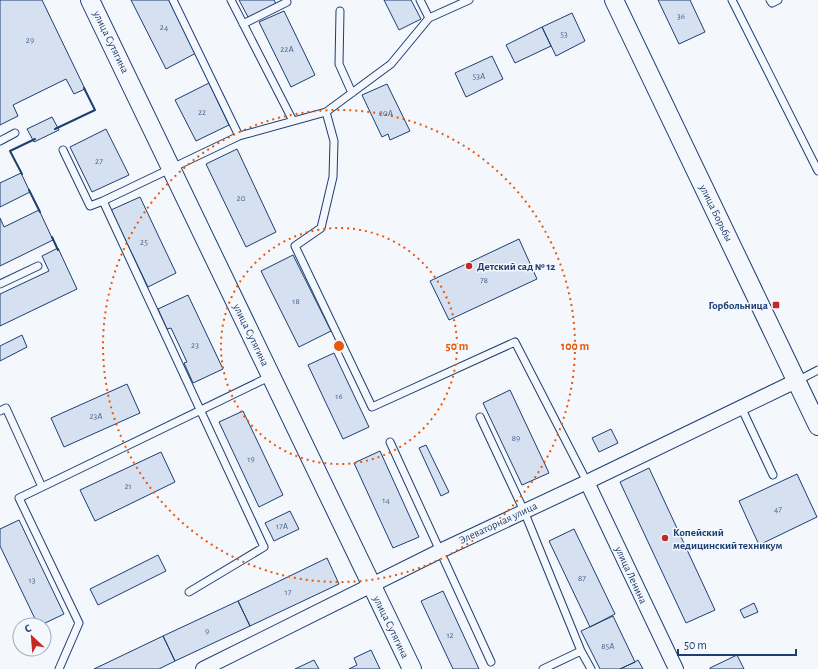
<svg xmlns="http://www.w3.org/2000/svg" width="818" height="669" viewBox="0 0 818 669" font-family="'Alegreya Sans',sans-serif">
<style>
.building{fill:#d5e0f0;stroke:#1d3f73}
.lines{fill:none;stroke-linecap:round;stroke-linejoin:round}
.service-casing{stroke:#1d3f73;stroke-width:9}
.minor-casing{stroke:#1d3f73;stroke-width:16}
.tertiary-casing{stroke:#1d3f73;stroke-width:20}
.service{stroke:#f4f7fb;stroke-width:7}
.minor{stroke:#f4f7fb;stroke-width:14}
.tertiary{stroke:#f4f7fb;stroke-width:18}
.wall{stroke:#1d3f73;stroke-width:2}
.ring{fill:none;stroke:#e8590c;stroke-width:2;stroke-dasharray:2 4}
.poi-dot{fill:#c62828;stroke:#f4f7fb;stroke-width:1.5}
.labels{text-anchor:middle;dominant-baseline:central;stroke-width:3;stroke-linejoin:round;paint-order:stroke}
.number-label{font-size:9px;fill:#4b6792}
.street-label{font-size:11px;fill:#1d3f73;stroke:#f4f7fb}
.poi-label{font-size:11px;font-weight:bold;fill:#1d3f73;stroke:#f4f7fb;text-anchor:start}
.centre{fill:#e8590c;stroke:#f4f7fb;stroke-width:2}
.ring-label{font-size:12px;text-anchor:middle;font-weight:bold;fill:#e8590c;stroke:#f4f7fb;stroke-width:3;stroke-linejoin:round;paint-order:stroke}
</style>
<rect width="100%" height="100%" fill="#f4f7fb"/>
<path class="building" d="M0 0H42L85 89 74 94 66 79 13 105 18 116 0 125Z
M131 0H169L196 53 166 69Z
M239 0H274L276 4 248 17Z
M384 0H411L421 19 399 30Z
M658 0H690L705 32 679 44Z
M284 11 315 75 291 87 259 22Z
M572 13 585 41 556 56 542 27Z
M542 27 551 46 515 63 506 45Z
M492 56 503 79 466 97 455 73Z
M209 83 229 125 196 141 175 100Z
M387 84 410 131 390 140 388 134 382 137 362 95Z
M52 117 59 130 34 142 27 129Z
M106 129 129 175 92 192 70 147Z
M237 149 276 232 246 247 206 164Z
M21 173 30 192 0 207V183Z
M140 197 176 273 148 287 111 210Z
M39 210 53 240 0 266V218L4 227Z
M519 239 537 279 449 320 430 281Z
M58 248 77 289 0 326V294L49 271 42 256Z
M293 255 331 331 299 347 261 271Z
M188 295 223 369 193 383 184 363 187 362 171 328 167 329 158 309Z
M22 335 27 347 0 361V346Z
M334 353 369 427 343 439 308 365Z
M127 384 140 413 64 447 51 418Z
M510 390 549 473 522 485 483 403Z
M243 411 283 495 259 507 219 422Z
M611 429 618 443 599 452 592 438Z
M426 445 449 492 441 496 419 448Z
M380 451 419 537 393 548 354 463Z
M161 452 175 482 95 521 80 490Z
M649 468 715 610 686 623 620 482Z
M797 474 817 517 759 545 739 501Z
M290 511 299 529 274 541 265 523Z
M19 520 64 614 41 625H38L0 546V529Z
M574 529 615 614 590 627 549 541Z
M158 555 166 571 98 605 90 589Z
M327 558 339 584 250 626 238 601Z
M443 591 479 669H453L421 601Z
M238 601 250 626 175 661 163 636Z
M754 603 758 612 744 618 740 610Z
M613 616 635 662 620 669H600L581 631Z
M163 636 175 661 159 669H94Z
M371 650 380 669H349L357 665 354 658Z
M737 655 744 669H710V668Z
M314 660 319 669H295Z
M638 660 643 669H620L635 662Z"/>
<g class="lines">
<g class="service-casing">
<path id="service" d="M173 0 239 136
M231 0 293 121
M420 0 429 18
M732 0 818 171
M770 0 772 3 778 0
M340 11 339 64 352 93
M243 24 287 2 286 0
M326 112 334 141 333 177 321 228 295 246 372 407 515 342 587 482
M0 141 15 133
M63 150 90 206 103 201 264 547 189 592
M103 201 239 136 326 112 391 64 429 18 469 0
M0 284 38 266
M797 381 818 370
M741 407 773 475
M0 411 6 408 42 487 271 376
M480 417 524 511 581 651 591 669
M390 442 491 662
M42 487 19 498 79 623 59 669
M543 669 581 651"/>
</g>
<g class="minor-casing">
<path id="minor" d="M587 482 676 669
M203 669 440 551 587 482 796 381"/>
</g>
<g class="tertiary-casing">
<path id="tertiary" d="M90 0 412 669
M614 0 818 426"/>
</g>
<use href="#service" class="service"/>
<use href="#minor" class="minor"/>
<use href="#tertiary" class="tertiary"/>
<path class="wall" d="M55 129 95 110 84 88
M22 174 10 151 35 139
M29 190 40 212
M52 237 58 250"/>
</g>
<g class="ring">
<circle cx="339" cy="346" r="118"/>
<circle cx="339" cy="346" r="236"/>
</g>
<g class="poi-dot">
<circle cx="469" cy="266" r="4"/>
<rect x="772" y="301" width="8" height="8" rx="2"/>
<circle cx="665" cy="538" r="4"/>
</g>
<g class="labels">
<g class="number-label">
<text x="681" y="16">36</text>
<text x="164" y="27">24</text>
<text x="564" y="34">53</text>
<text x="30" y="40">29</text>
<text x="287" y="49">22А</text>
<text x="479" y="76">53А</text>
<text x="202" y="112">22</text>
<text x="386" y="113">20А</text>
<text x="99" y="161">27</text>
<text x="241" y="198">20</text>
<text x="144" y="242">25</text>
<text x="484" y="280">78</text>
<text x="296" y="301">18</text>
<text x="195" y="345">23</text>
<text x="339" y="396">16</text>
<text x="96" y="416">23А</text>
<text x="516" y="438">89</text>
<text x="251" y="459">19</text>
<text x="128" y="486">21</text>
<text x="386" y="500">14</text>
<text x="778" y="509">47</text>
<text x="282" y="526">17А</text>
<text x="582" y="578">87</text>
<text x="32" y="580">13</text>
<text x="288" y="592">17</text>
<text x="207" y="631">9</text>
<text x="450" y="635">12</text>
<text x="608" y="646">85А</text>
</g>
<g class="street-label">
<text transform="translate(111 42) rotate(64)">улица Сутягина</text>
<text transform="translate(716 213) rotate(64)">улица Борьбы</text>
<text transform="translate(251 335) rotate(64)">улица Сутягина</text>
<text transform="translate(498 523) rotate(-25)">Элеваторная улица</text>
<text transform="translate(631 575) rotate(65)">улица Ленина</text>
<text transform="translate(391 627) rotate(64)">улица Сутягина</text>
</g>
<g class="poi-label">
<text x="477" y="266">Детский сад № 12</text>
<text x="768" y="305" text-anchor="end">Горбольница</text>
<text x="673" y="532">Копейский<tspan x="673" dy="13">медицинский техникум</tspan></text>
</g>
</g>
<circle cx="339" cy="346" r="6" class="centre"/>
<g class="ring-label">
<text x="457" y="350">50 m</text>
<text x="575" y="350">100 m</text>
</g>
<g transform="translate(32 637) rotate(334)"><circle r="19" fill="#f4f7fb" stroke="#9eadc5"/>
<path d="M0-3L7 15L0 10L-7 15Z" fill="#c62828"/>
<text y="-6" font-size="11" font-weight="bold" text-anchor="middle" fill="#1d3f73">С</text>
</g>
<path d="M678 649v6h118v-6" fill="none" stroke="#1d3f73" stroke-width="2"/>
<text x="684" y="649" font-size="12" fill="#1d3f73" stroke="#f4f7fb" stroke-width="3" paint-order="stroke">50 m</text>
</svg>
